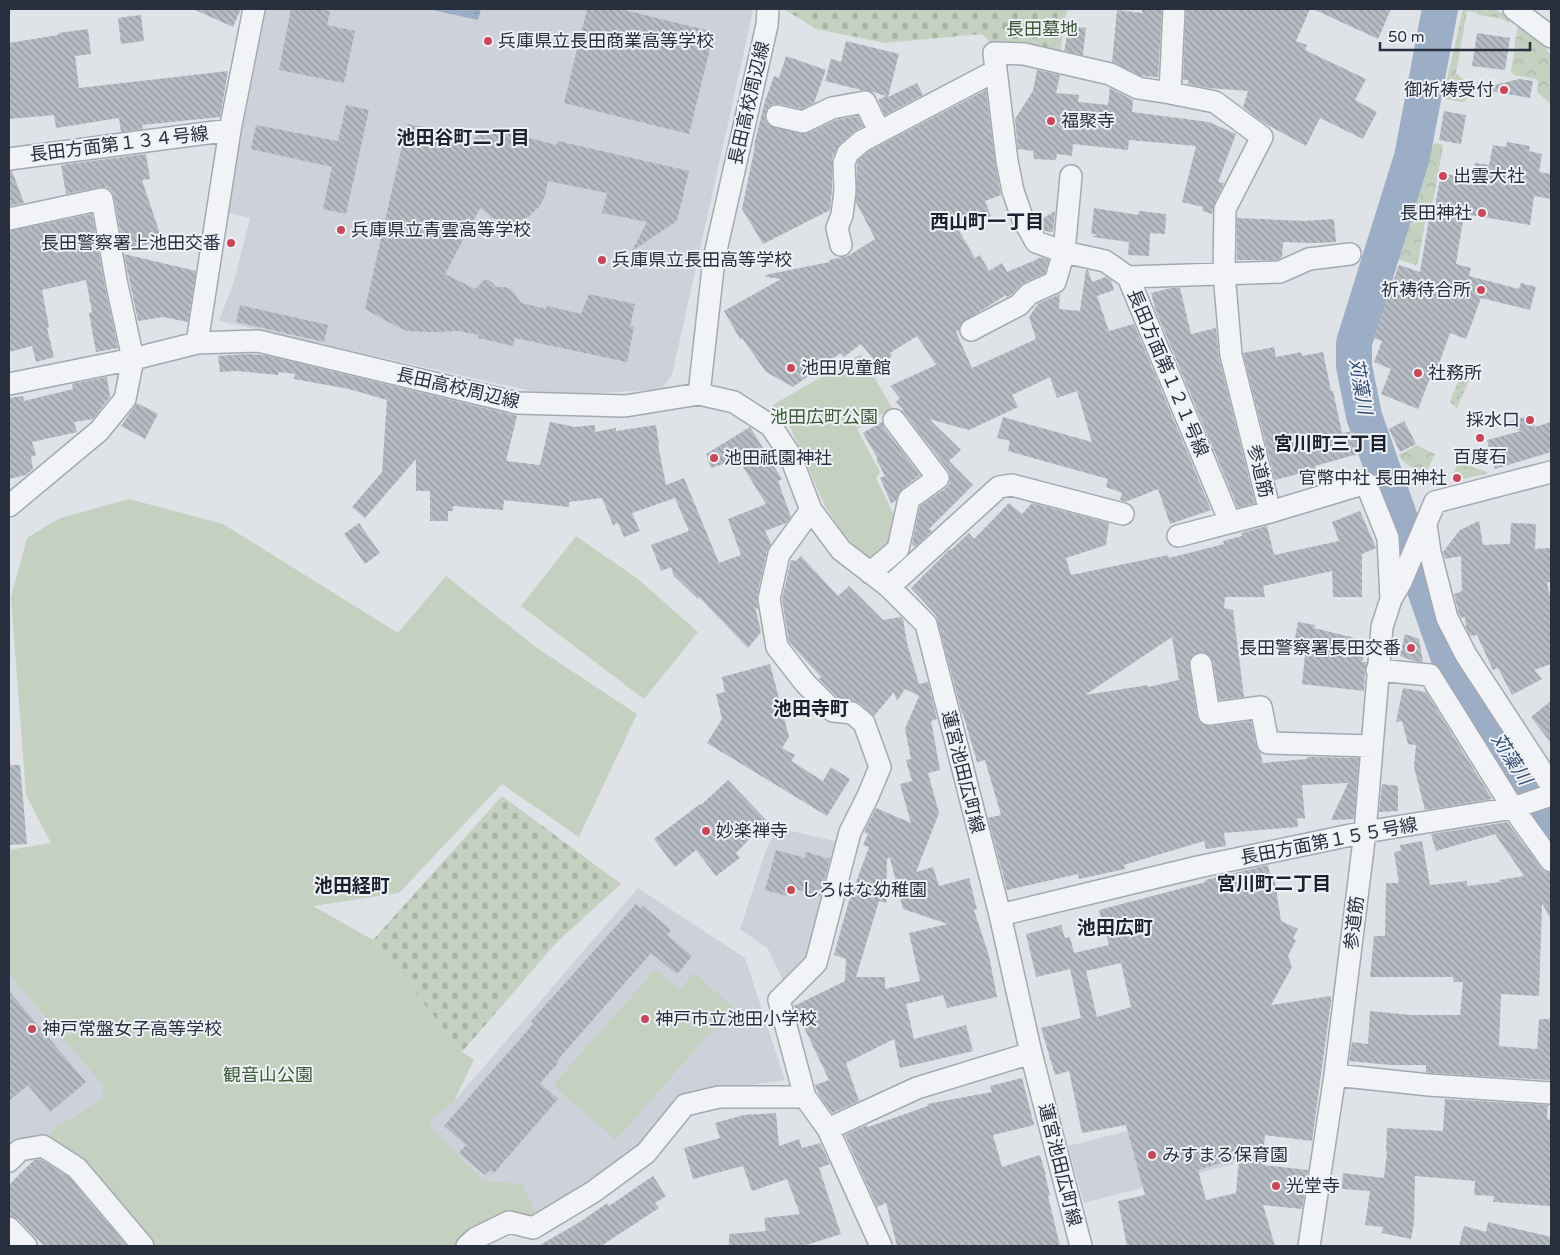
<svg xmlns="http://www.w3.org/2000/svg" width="1560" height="1255" viewBox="0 0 1560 1255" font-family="'Varela Round','Noto Sans JP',sans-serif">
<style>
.built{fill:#cdd1d9}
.grass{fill:url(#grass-dots)}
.forest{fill:url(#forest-crowns)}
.cemetery{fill:url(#cemetery-stones)}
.park{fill:#c4d1c0}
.water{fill:url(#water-ripples)}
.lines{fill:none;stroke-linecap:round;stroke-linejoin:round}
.river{stroke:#9baec6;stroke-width:36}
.building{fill:url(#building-back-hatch);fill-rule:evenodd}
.street-casing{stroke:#a4a9b1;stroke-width:24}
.street{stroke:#f1f3f6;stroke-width:21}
.poi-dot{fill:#c84857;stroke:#eef1f5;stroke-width:2}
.labels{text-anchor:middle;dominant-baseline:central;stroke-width:4;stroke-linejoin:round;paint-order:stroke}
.park-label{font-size:18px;fill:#3c5936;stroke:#eef1f5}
.poi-label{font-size:18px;fill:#282f3e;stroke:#eef1f5;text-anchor:start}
.street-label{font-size:18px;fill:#282f3e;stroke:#eef1f5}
.neighbourhood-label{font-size:19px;font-weight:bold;fill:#1b212e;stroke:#eef1f5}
.water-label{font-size:19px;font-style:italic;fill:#344d70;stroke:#eef1f5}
</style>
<defs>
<pattern id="grass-dots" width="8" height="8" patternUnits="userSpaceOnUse" patternTransform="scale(1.25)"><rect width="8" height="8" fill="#c4d1c0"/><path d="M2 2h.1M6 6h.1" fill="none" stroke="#a8b4a6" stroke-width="1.8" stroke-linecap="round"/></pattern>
<pattern id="forest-crowns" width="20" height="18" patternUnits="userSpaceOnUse" patternTransform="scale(1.25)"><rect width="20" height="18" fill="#c4d1c0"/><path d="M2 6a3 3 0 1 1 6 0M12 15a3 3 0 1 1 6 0" fill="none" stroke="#a8b4a6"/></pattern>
<pattern id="cemetery-stones" width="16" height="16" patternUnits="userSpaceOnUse" patternTransform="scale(1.25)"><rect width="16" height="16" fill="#c4d1c0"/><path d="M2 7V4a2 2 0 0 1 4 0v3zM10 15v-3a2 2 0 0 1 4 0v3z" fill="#a8b4a6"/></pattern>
<pattern id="water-ripples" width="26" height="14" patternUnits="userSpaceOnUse" patternTransform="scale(1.25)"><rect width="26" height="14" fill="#9baec6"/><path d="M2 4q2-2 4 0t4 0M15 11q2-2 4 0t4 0" fill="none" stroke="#7e8ea2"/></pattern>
<pattern id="building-back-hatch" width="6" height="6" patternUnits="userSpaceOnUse" patternTransform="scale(1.25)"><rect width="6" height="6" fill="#b6bbc4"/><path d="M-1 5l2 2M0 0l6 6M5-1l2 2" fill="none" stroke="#9498a1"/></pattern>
</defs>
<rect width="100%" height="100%" fill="#dfe2e7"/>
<path class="built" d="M266 9H750L753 11 672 375 662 389 554 396 219 321 234 281 250 218 226 212Z
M778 828 843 843 809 961 784 983 768 949 740 929 766 850Z
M638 888 745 958 785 1080 677 1096 636 1151 538 1216 521 1185 483 1181 427 1122 454 1101Z
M9 974 103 1084 102 1098 69 1120 56 1125 46 1140 34 1136 17 1141 9 1150Z
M1228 1106 1234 1164 1084 1203 1068 1146Z"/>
<path class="grass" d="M1468 367 1474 369 1457 408 1452 404 1450 401 1463 370Z"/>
<path class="forest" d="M1463 9H1494L1510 18V21L1508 23 1503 19 1479 15 1477 13 1467 11 1456 73 1469 85 1466 101 1463 102 1444 99 1443 97Z
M1522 26 1534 34 1551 55V104L1537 92 1538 81 1536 79 1514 75 1511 72 1517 30 1518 27Z
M1435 143 1441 144 1443 147 1433 201 1428 207 1418 262 1416 265 1400 260 1397 256 1427 170 1432 146Z
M1417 445 1435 454 1427 471C1418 472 1403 464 1399 456L1400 454Z
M1458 462 1487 472V474L1462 479 1460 482 1451 479Z"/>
<path class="cemetery" d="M784 9H1067L1060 52 993 45 982 34 885 43 816 29Z
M502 796 621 884 556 943 462 1052 373 940Z"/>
<path class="park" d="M861 354 892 408 857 429 880 472 876 478 897 521 894 542 870 563 844 534 825 506 790 427 771 406Z
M129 499 223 524 398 633 446 576 537 648 637 714 579 837 502 784 399 893 313 906 373 940 462 1052 474 1060 454 1101 428 1123 483 1181 521 1184 538 1216 458 1246H154L46 1140 56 1125 69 1120 102 1098 103 1085 9 974V850L51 843 26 795 11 597 27 538 60 518Z
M576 536 638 579 698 632 644 699 521 606Z
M656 969 679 990 694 973 733 1007 616 1140 553 1085Z"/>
<path class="water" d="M428 9H481L478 20Z"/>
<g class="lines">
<path class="river" d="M1440 9 1412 157 1354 343V366L1364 416 1452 667 1551 822"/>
</g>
<path class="building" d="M193 9H241L233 27Z
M291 9H319L330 11 327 25 355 31 344 83 279 70Z
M587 9H620L714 32 689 134 564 103Z
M1142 9H1162L1158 77 1141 76 1112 62 1117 10 1142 13Z
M1186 9H1310L1296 41 1307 45 1305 50 1366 79 1355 100 1377 112 1363 139 1320 118 1306 146 1264 123 1243 107 1248 91 1208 88 1188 84V80H1183Z
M1313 9H1391L1378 39Z
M141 15 144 41 121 44 118 18Z
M1069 26 1086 28 1083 55 1064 51Z
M88 29 91 54 75 56 79 88 228 71 220 117 142 125 143 129 121 132 119 118 56 128 54 115 9 119V43L58 35V33Z
M1477 33 1510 38 1505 70 1472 66Z
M846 41 899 54 888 97 917 83 923 95 885 115 878 100 886 96 870 91 861 90 825 81 831 59 841 62Z
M786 56 826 70 814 103 802 109 780 104H773L768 108 765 114V120L769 125 801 134 808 133 836 120 858 116 863 126 854 132 840 144 832 158V190L830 210 763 244 742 209 755 146 754 145 765 101 774 76 779 78Z
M1037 70 1060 75 1056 93 1079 95 1078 102 1108 105 1110 88 1133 100 1132 112 1209 122 1236 134 1218 182 1224 183 1214 204 1212 214 1202 211 1203 207 1182 202 1196 146 1129 140 1128 150 1073 144 1072 156 1057 154 1056 160 1034 159 1033 151 1018 149 1015 119 1033 91Z
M1519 79 1533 81 1530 98 1479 89Z
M986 90 995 162 1001 195 985 201 991 216 958 229 975 258 980 255 989 271 1002 263 1007 272 1033 261 1034 265V260L1042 257 1049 260 1045 273 1023 283 1011 295 1007 297 1006 295 961 323 959 330 956 332 972 368 1036 339 1029 317 1038 304 1060 294 1059 309 1080 311 1086 270H1088L1092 282 1106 277 1111 280 1114 290 1097 296 1109 331 1134 324 1211 510 1170 524 1158 489 1125 502 1120 500 1122 493 1106 487 1108 479 1008 451 1010 441 997 438 1003 417 1092 442 1077 391 1057 398 1050 377 1012 395 1018 407 969 430 929 419 961 450 949 461 973 485 929 529 932 531 915 547 912 544 920 506 946 488 950 483V477L948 470 902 410 903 409 896 402 900 398 890 386 936 365 917 336 890 353 892 356 879 366 861 344 844 357 841 353 793 387 766 372 742 338 740 339 724 311 781 279 766 277 765 275 830 262 829 260 848 256 875 239 856 202 857 165 858 160 869 151Z
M346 105 369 110 346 214 323 209 332 167 251 149 256 125 338 141Z
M1444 111 1466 115 1461 144 1439 140Z
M407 124 446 131 444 141 467 145 481 132 488 129 495 127 508 128 525 137 557 145 558 141 689 171 677 221 632 251 647 222 602 213 607 193 548 181 545 196 539 207 528 217 516 222H506L493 218 480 208 445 274 475 289 485 279 492 282 496 287H505L512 290 521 303 546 309 547 306 581 314 589 294 635 304 630 326 634 327 627 362 515 338 513 346 478 338 479 335 458 331 433 332 407 331 388 322 365 309Z
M1507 142 1530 146 1529 151 1542 154 1539 172 1551 174V199L1534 196 1530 225 1464 214 1456 264 1471 268 1469 276 1519 289 1521 283 1536 287 1530 310 1481 298 1466 339 1450 333 1434 378 1431 376 1418 409 1381 394 1391 369 1374 362 1382 341 1373 338 1399 265 1420 272 1431 207H1435L1441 173 1472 179 1475 163 1489 165 1493 145 1506 147Z
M146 154 150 179 142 180 162 240 124 251 114 197 112 191 106 187H100L66 194 61 165Z
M9 171H12L24 203 9 206Z
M1094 208 1138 215 1139 211 1166 214 1165 234 1150 233 1149 256 1128 255 1129 242 1092 237 1098 234H1091Z
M1055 211 1053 232 1044 231 1039 221Z
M92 214 105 287 118 348 96 352 89 313 92 312 86 280 42 290 49 327 47 328 54 357 36 362 32 346 9 352V231Z
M1237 218 1305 221 1334 219 1336 242 1315 243 1283 242 1282 257 1277 260H1237Z
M124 254 196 271 188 322 163 317 138 321Z
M1171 288H1180L1191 334 1216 328 1219 358 1255 503 1238 508 1156 311 1151 293Z
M240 305 328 325 324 342 236 322Z
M1274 347 1276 357 1301 352 1302 356 1323 352 1331 391H1333L1342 433 1353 431 1358 454 1315 466 1317 474 1300 479 1298 474 1275 480 1243 353Z
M246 354 264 355 517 416 506 461 540 465 550 422 575 427 595 425V432L616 428V431L656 425 659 445H658L666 485 684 478 719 563 741 555 728 519 766 504 738 459 711 468 706 454 750 427 782 479 778 481 791 517 786 523 765 531 771 544 767 551 757 596 758 610 755 607 761 632 748 648 699 597 698 599 674 576 671 567 661 571 651 545 689 531 675 498 632 513 640 531 624 537 618 523 613 525 602 498 569 502V507L504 500 503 510 453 506V511H448V521H430V491H416V459L365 518 352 507 382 472 387 400 349 389 294 379 295 374 279 372 278 375 237 371 220 372 218 356Z
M107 377 110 397 93 419 74 422 77 432 32 442 36 455 31 457 33 469 26 475 9 479V398L23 396 24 401 73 389 72 384Z
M137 403 158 414 145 439 121 426Z
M1532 415 1535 427 1551 422V452L1495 469 1487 440 1521 431 1502 424Z
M1404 421 1416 444 1400 452 1389 429Z
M882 422 884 428 920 475 902 489 896 501 891 503 880 478 885 476 876 459H878L863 433Z
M1009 503 1022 514 1032 503 1109 523 1106 545 1066 558 1071 575 1168 555 1169 558 1224 544 1223 541 1242 536 1241 533 1267 526 1274 555 1339 541 1332 522 1360 511 1376 548 1362 554V597H1333L1332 571 1263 586 1265 597H1225L1224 608 1233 610 1244 697 1219 700 1213 662 1211 657 1206 653 1200 652 1194 654 1190 659 1189 665 1197 716 1199 721 1204 725 1211 726 1251 721 1256 745 1260 752 1263 763 1307 759V757H1312L1359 758 1354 819 1331 820 1348 783 1302 785 1305 819 1297 818 1298 827 1224 833 1226 846 1206 849 1204 841 1124 865 1125 869 1079 879 1078 874 1007 890 988 818 1001 815 985 760 977 762 963 714H962L936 615 911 588 950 549 951 550 969 533 974 539ZM1172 637 1179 680 1148 687V685L1085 695Z
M1479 521 1483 545 1510 544 1511 523 1536 524 1535 549 1551 548V582H1547L1551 602V664L1534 670 1542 679 1512 695 1498 668 1493 670 1477 635 1470 636 1466 628 1465 617 1461 618 1459 614 1454 594 1462 591 1461 556 1445 559 1443 552 1460 530Z
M359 523 380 553 365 564 344 534Z
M801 556 838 596 849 586 883 620 901 617 903 619 907 643 919 684 928 682 937 719 931 721 940 770 928 773 939 813 916 872 933 867 939 886 969 878 977 909 974 910 989 956 997 997 947 1008 943 995 906 1004 914 1039 966 1025 973 1051 900 1068 894 1039 846 1063 859 1101 832 1113 819 1095 815 1085 829 1080 794 1006 845 981 846 959 834 955 848 904 869 847 863 845 868 834 864 832 876 808 911 823 900 784 912 781 906 760 911 759 905 729 919 696 905 689 897 701 894 692 874 716 860 703 853 701 839 699 819 679 821 677 789 642 782 599 791 560 796 561ZM887 858H890L903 909 948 924 909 933 920 981 885 989V977H856L879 901 886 903Z
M1298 622 1315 625 1314 628 1367 641 1362 662H1367L1365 669 1364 691 1302 684 1306 646 1294 644Z
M1405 634 1419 639 1423 662 1414 661 1400 656Z
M770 664 789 737 782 748 795 755 791 761 823 781 831 767 850 779 827 816 707 743 722 719 716 694 725 692 722 677Z
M1403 688 1426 692 1492 799 1425 810 1414 767 1416 745 1408 744 1402 721 1396 722Z
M1551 701V743L1531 717Z
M9 765H20L27 844 9 845Z
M728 780 767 821 736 853 740 858 716 876 696 850 675 867 654 839 700 804 701 805Z
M1382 784 1398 786V811L1379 812Z
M1507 822 1541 868 1545 872 1551 873V920L1542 903 1539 996 1501 994 1499 1046 1537 1049 1539 1019H1551L1550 1080 1430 1073 1426 1072V1065H1391L1349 1061 1352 1042 1368 1044 1370 1011 1411 1015H1460L1463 982H1454L1453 977H1370L1374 936H1385L1386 883H1399L1394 852 1401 851 1400 845 1422 841 1430 885 1467 881V886L1500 882 1499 880 1524 876 1495 834 1436 851 1431 834Z
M776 850 805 858 806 852 830 859 820 896 789 887 787 896 765 890Z
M1268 865 1270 876 1274 875 1281 921 1298 929 1293 938 1296 940 1288 956 1292 967 1271 1005 1331 996V1001L1312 1141 1265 1135 1262 1165 1308 1170 1302 1209 1263 1205 1275 1246H1127L1118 1201 1145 1195 1126 1125 1082 1133 1069 1071 1055 1075 1041 1028 1081 1018 1070 969 1036 977 1026 934 1061 925 1065 938 1070 937 1074 953 1109 945 1099 910 1206 882 1205 880ZM1121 963 1131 1007 1097 1017 1086 971ZM1239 1158 1236 1193 1206 1200 1198 1170Z
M636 904 640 908 643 906 671 930 667 935 692 956 677 974 651 953 556 1062 558 1063 540 1083 558 1099 494 1173 490 1170 485 1175 459 1153 466 1145 444 1126 533 1024 531 1021Z
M9 991 86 1082 50 1112 28 1085 9 1101Z
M1022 1078 1034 1125 993 1135 1002 1167 1040 1155 1046 1175H1045L1050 1195 1048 1196 1060 1246H897L886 1203 877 1207 845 1135 867 1125 868 1127 928 1106 927 1104 992 1092 990 1086Z
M1445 1099 1548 1105 1547 1119 1551 1120V1206L1493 1202 1494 1196 1474 1195 1475 1181 1415 1176 1414 1223 1411 1239 1382 1233 1383 1227 1365 1225 1370 1191 1342 1189 1343 1173 1384 1178 1387 1152 1386 1151 1387 1128 1443 1131Z
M776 1113 779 1146 799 1139 802 1148 820 1143 830 1164 819 1168 841 1234 803 1246H729V1234L766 1231 764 1218 800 1214 787 1179 752 1191 743 1166 693 1179 684 1148 720 1138 715 1123 744 1115Z
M40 1159 69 1177 127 1246H44L18 1219 9 1216V1185L34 1160Z
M653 1176 666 1196 655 1203 659 1208 601 1246H538L580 1222 607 1203 609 1206Z
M1488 1222 1551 1237V1246H1459L1464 1226 1486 1232Z"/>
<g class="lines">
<g class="street-casing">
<path id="street" d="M254 9 230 130 197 343 258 341 517 403 625 406 699 394 714 259 767 25 768 9
M1174 9 1170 93 1215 102 1262 137 1225 209 1224 273 1231 355 1270 512 1366 483 1388 538 1391 599
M1514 9 1551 37
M1170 93 1138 88 1110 74 1024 54 994 53 1007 161 1013 191 1022 217 1036 242 1064 252 1105 261 1128 277 1230 522
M777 116 803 122 832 108 865 102 879 131
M9 159 230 130
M9 219 102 199 117 285 133 359 125 399 99 431 9 506
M841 245 837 228 842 215 845 191 844 163 848 153 862 141 995 71
M1128 277 1280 272 1309 259 1350 254
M971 330 1019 305 1029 294 1055 282 1064 252 1071 176
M9 384 133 359 197 343
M699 394 734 402 771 426 790 455 811 510 841 550 889 587 926 624 1000 915 1031 1053 1081 1246
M1426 525 1430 552 1447 618 1466 655 1551 785
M1178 536 1270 512
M870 573 898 549 909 499 938 478 894 420
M889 587 999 487 1012 485 1123 514
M1201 664 1209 714 1261 707 1268 743 1372 746
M1377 670 1430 675 1513 808 1551 861
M1000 915 1198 867 1365 832 1513 808 1551 795
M1335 1075 1429 1085 1551 1093
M805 1097 828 1129 881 1246
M828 1129 917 1088 1031 1053
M9 1161 20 1150 43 1146 77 1168 143 1246
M9 1228 26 1246
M467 1246 476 1238 509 1222 533 1228 593 1192 646 1153 685 1105 719 1097H805L779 1000 816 963 850 832 868 796 880 767 864 723 852 713 833 711 805 683 777 647 769 599 779 554 811 510
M1309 1246 1335 1075 1365 832 1382 627 1391 599 1401 582 1435 502 1551 472"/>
</g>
<use href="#street" class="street"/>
</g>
<g class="poi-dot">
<circle cx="488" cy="41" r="5"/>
<circle cx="1504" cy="90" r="5"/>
<circle cx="1051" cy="121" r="5"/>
<circle cx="1443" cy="176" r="5"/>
<circle cx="1482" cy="213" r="5"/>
<circle cx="341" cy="230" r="5"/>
<circle cx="231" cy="243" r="5"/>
<circle cx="602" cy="260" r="5"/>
<circle cx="1481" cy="290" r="5"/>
<circle cx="791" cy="368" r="5"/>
<circle cx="1418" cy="373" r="5"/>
<circle cx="1530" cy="420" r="5"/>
<circle cx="1480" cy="438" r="5"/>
<circle cx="714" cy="458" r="5"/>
<circle cx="1457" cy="478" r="5"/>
<circle cx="1411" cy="648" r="5"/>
<circle cx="706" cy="831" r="5"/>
<circle cx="791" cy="890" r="5"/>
<circle cx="645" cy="1019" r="5"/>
<circle cx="32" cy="1029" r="5"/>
<circle cx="1152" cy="1155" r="5"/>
<circle cx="1276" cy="1186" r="5"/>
</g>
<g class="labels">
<g class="park-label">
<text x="1042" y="29">長田墓地</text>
<text x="824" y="417">池田広町公園</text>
<text x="268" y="1075">観音山公園</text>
</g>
<g class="poi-label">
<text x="498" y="41">兵庫県立長田商業高等学校</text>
<text x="1494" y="90" text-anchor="end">御祈祷受付</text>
<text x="1061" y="121">福聚寺</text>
<text x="1453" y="176">出雲大社</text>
<text x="1472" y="213" text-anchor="end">長田神社</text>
<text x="351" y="230">兵庫県立青雲高等学校</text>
<text x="221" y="243" text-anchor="end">長田警察署上池田交番</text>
<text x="612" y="260">兵庫県立長田高等学校</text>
<text x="1471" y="290" text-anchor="end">祈祷待合所</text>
<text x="801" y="368">池田児童館</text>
<text x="1428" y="373">社務所</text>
<text x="1520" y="420" text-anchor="end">採水口</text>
<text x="1480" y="457" text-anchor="middle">百度石</text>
<text x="724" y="458">池田祇園神社</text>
<text x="1447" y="478" text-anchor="end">官幣中社 長田神社</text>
<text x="1401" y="648" text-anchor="end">長田警察署長田交番</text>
<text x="716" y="831">妙楽禅寺</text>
<text x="801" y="890">しろはな幼稚園</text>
<text x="655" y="1019">神戸市立池田小学校</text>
<text x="42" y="1029">神戸常盤女子高等学校</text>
<text x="1162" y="1155">みすまる保育園</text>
<text x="1286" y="1186">光堂寺</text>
</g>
<g class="street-label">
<text transform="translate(749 103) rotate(-77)">長田高校周辺線</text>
<text transform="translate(119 144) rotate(-7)">長田方面第１３４号線</text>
<text transform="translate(1168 373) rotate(67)">長田方面第１２１号線</text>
<text transform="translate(458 388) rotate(13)">長田高校周辺線</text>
<text transform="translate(1260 471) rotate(76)">参道筋</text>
<text transform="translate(963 772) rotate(76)">蓮宮池田広町線</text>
<text transform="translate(1329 841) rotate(-11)">長田方面第１５５号線</text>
<text transform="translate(1354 923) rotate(-83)">参道筋</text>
<text transform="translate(1060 1165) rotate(76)">蓮宮池田広町線</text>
</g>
<g class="neighbourhood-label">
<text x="463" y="138">池田谷町二丁目</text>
<text x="987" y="222">西山町一丁目</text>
<text x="1331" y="444">宮川町三丁目</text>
<text x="811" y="709">池田寺町</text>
<text x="1274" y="884">宮川町二丁目</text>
<text x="352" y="886">池田経町</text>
<text x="1115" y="928">池田広町</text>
</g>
<g class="water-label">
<text transform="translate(1360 386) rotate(80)">苅藻川</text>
<text transform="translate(1511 759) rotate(57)">苅藻川</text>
</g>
</g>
<rect width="1560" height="1255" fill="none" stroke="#282f3e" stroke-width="20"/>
<path d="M1380 42v8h150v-8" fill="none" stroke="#282f3e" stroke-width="2.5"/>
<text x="1388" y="42" font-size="15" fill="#282f3e" stroke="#eef1f5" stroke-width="4" paint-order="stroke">50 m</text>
</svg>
